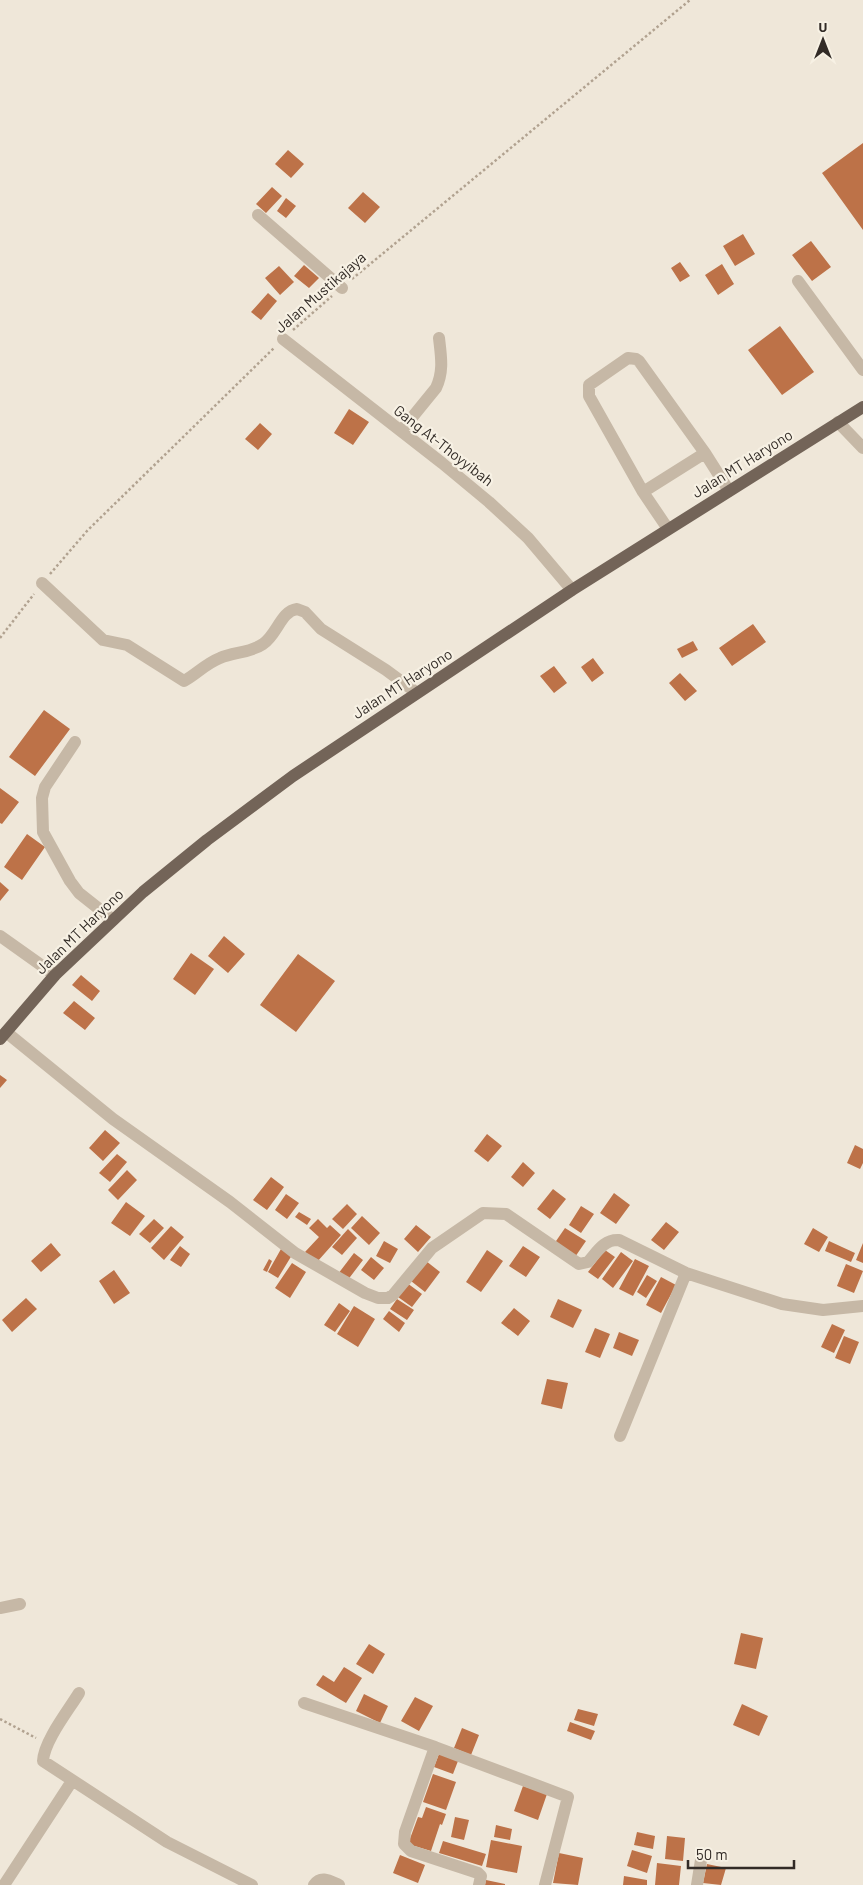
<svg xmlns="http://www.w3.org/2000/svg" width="863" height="1885" viewBox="0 0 863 1885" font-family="Barlow,sans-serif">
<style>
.building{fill:#bd7248}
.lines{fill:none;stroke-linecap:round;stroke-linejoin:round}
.path{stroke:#b1a290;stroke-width:2.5;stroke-dasharray:2.5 2.5;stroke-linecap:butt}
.minor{stroke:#c6b8a6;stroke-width:12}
.major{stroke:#736458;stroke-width:12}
.labels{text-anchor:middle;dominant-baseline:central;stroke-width:4.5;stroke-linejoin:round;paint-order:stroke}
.street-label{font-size:15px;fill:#322b26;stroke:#f7f1e4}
</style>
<rect width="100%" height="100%" fill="#efe7d9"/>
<path class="building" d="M863 143V230L822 173Z
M288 150 304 164 291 178 275 164Z
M272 187 282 196 266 213 256 204Z
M363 192 380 207 365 223 348 208Z
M286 198 296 206 286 218 277 211Z
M743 234 755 254 735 266 723 246Z
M811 241 831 267 812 281 792 255Z
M680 262 690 276 680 282 671 268Z
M722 264 734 284 718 295 705 275Z
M304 265 319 278 309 288 294 276Z
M279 266 294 282 280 295 265 278Z
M268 293 277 301 261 320 251 312Z
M780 326 814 372 782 395 748 350Z
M349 409 369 422 353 445 334 433Z
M260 423 272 434 258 450 245 439Z
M753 624 766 642 732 666 719 648Z
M693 641 698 650 682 658 677 649Z
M593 658 604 673 592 682 581 667Z
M554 666 567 683 554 693 540 676Z
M680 673 697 691 685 701 669 683Z
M44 710 70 729 35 776 9 757Z
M0 788 19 802 2 824 0 823Z
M27 834 45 847 22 880 4 867Z
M0 882 9 890 0 901Z
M224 936 245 954 228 973 208 956Z
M191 953 214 969 195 995 173 979Z
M298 954 335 981 296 1032 260 1005Z
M81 975 100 991 92 1001 72 985Z
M74 1001 95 1018 85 1030 63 1013Z
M0 1075 7 1080 0 1088Z
M105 1130 120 1143 103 1161 89 1148Z
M487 1134 502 1146 488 1162 474 1151Z
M855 1145 863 1149V1163L860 1169 847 1163Z
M117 1154 127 1162 110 1182 99 1173Z
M523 1162 535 1173 523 1187 511 1177Z
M127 1170 137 1180 118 1200 108 1190Z
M271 1177 284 1187 267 1210 253 1200Z
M553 1189 566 1199 550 1219 537 1209Z
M614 1193 630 1205 616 1224 600 1213Z
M286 1194 299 1203 287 1219 275 1210Z
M126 1202 145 1216 130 1236 111 1223Z
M347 1204 357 1214 343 1229 332 1219Z
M581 1206 594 1214 581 1233 569 1225Z
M299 1212 311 1219 307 1225 295 1217Z
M362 1216 380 1233 369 1245 351 1228Z
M154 1219 164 1228 150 1243 139 1234Z
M318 1219 327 1228 330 1225 341 1235 317 1262 305 1252 319 1237 309 1228Z
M666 1222 679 1232 664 1250 651 1240Z
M416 1225 431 1237 418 1252 404 1239Z
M171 1226 184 1237 164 1260 151 1248Z
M565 1228 586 1241 575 1257 554 1244Z
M813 1228 828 1237 819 1252 804 1244Z
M348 1229 357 1238 342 1255 332 1247Z
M384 1241 398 1249 390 1263 376 1256Z
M829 1241 855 1253 851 1262 825 1251Z
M51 1243 61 1255 41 1272 31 1261Z
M863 1243V1263L856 1260Z
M180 1246 190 1254 181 1267 170 1260Z
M523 1246 540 1257 526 1277 509 1266Z
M281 1249 292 1255 278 1278 268 1272Z
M487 1250 503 1261 481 1292 466 1282Z
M605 1250 615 1257 598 1279 588 1272Z
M621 1252 633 1261 613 1288 602 1279Z
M354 1253 363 1260 347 1281 338 1274Z
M371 1257 384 1268 374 1280 361 1270Z
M269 1259 272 1261 267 1272 263 1270Z
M635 1259 649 1266 633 1296 619 1289Z
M426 1261 440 1272 425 1292 411 1281Z
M292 1263 306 1272 290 1298 275 1288Z
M846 1264 863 1271 854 1293 837 1286Z
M114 1270 130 1293 114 1304 99 1281Z
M647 1275 657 1281 646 1298 637 1292Z
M661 1277 676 1285 661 1313 646 1305Z
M407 1283 422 1294 412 1307 398 1297Z
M26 1298 37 1309 12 1332 2 1320Z
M397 1299 414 1310 407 1320 390 1309Z
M558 1299 582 1310 573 1328 550 1317Z
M339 1303 350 1311 335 1332 324 1325Z
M354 1306 375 1319 358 1347 337 1334Z
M514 1308 530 1321 518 1336 501 1323Z
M389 1311 405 1323 399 1332 383 1319Z
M832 1324 845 1330 834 1353 821 1347Z
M595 1328 610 1334 600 1358 585 1352Z
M619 1332 639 1340 632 1356 613 1348Z
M844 1336 859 1342 850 1364 835 1358Z
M547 1379 568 1383 562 1409 541 1404Z
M741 1633 763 1638 756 1669 734 1664Z
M369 1644 385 1654 373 1674 356 1664Z
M344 1667 362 1678 346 1703 316 1685 323 1675 334 1682Z
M364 1694 388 1706 380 1723 356 1711Z
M415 1697 433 1706 419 1731 401 1721Z
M742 1704 768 1716 759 1736 733 1725Z
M578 1709 598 1714 594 1726 574 1720Z
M570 1722 595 1731 591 1740 567 1731Z
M462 1728 479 1735 471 1755 454 1748Z
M439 1754 458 1761 453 1774 434 1767Z
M433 1774 456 1782 446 1810 423 1802Z
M523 1786 547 1794 538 1820 514 1811Z
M426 1807 446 1814 442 1825 440 1824 431 1851 408 1844 418 1817 422 1818Z
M455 1817 469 1820 464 1840 451 1837Z
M496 1825 512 1829 510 1840 494 1837Z
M637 1832 655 1836 653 1849 634 1845Z
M667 1836 685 1838 683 1861 665 1859Z
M491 1840 522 1846 517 1873 486 1867Z
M443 1841 486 1854 482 1866 439 1853Z
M632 1850 652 1856 647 1873 627 1866Z
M559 1853 583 1858 578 1885 553 1883Z
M400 1855 425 1865 418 1883 393 1873Z
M657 1863 681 1866 679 1885H655Z
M707 1864 726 1868 721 1885 703 1883Z
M624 1876 647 1880V1885H623Z
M486 1880 505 1884V1885H485Z"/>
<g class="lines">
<path class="path" d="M352 279 690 0
M293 330 332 296
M50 574 87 531 275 347
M0 638 34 594
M0 1719 36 1738"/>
<path class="minor" d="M258 215 342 288
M798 281 863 370
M283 339 442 463 489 502 528 538 572 590
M838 422 863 448
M401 431 436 388C444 371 441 356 439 338
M643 492 705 453
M668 529 643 492 589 396V385L628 358 636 359 639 361 705 453 729 491
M42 583 103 640 127 645 184 681C197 674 205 664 220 658 234 652 250 653 263 644 277 635 281 611 297 609L305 612 321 629 386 670 417 693
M75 742 45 787 42 798 43 832 70 881 79 893 113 920
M0 936 55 975
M6 1032 113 1119 230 1202 295 1253 365 1293 378 1298H388L393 1295 432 1248 483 1213 506 1214 579 1264 588 1262C597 1252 604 1239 619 1240L686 1273 782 1304 823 1310 863 1306
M620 1436 686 1273
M0 1608 20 1604
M79 1693C68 1711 44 1741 43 1761L167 1842 252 1885
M304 1703 435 1747 568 1797 545 1885
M435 1747 405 1832 404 1844 411 1851 478 1873 481 1876 479 1885
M4 1885 72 1781
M314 1885C321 1875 330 1881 339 1885
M697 1885 701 1860"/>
<path class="major" d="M0 1039 55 975 143 892 207 840 293 776 572 590 863 407"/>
</g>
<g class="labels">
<g class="street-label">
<text transform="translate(320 292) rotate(-41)">Jalan Mustikajaya</text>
<text transform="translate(444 445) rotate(38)">Gang At-Thoyyibah</text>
<text transform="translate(742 463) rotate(-32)">Jalan MT Haryono</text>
<text transform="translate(402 683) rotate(-33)">Jalan MT Haryono</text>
<text transform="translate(79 931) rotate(-44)">Jalan MT Haryono</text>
</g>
</g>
<g transform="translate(823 40)" stroke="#f7f1e4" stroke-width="4" paint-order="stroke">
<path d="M0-4L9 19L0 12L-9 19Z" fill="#322b26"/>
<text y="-8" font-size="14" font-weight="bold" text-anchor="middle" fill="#322b26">U</text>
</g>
<path d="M688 1860v8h106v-8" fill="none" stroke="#322b26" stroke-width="2.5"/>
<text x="696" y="1860" font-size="15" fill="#322b26" stroke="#f7f1e4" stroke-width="4" paint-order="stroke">50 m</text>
</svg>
